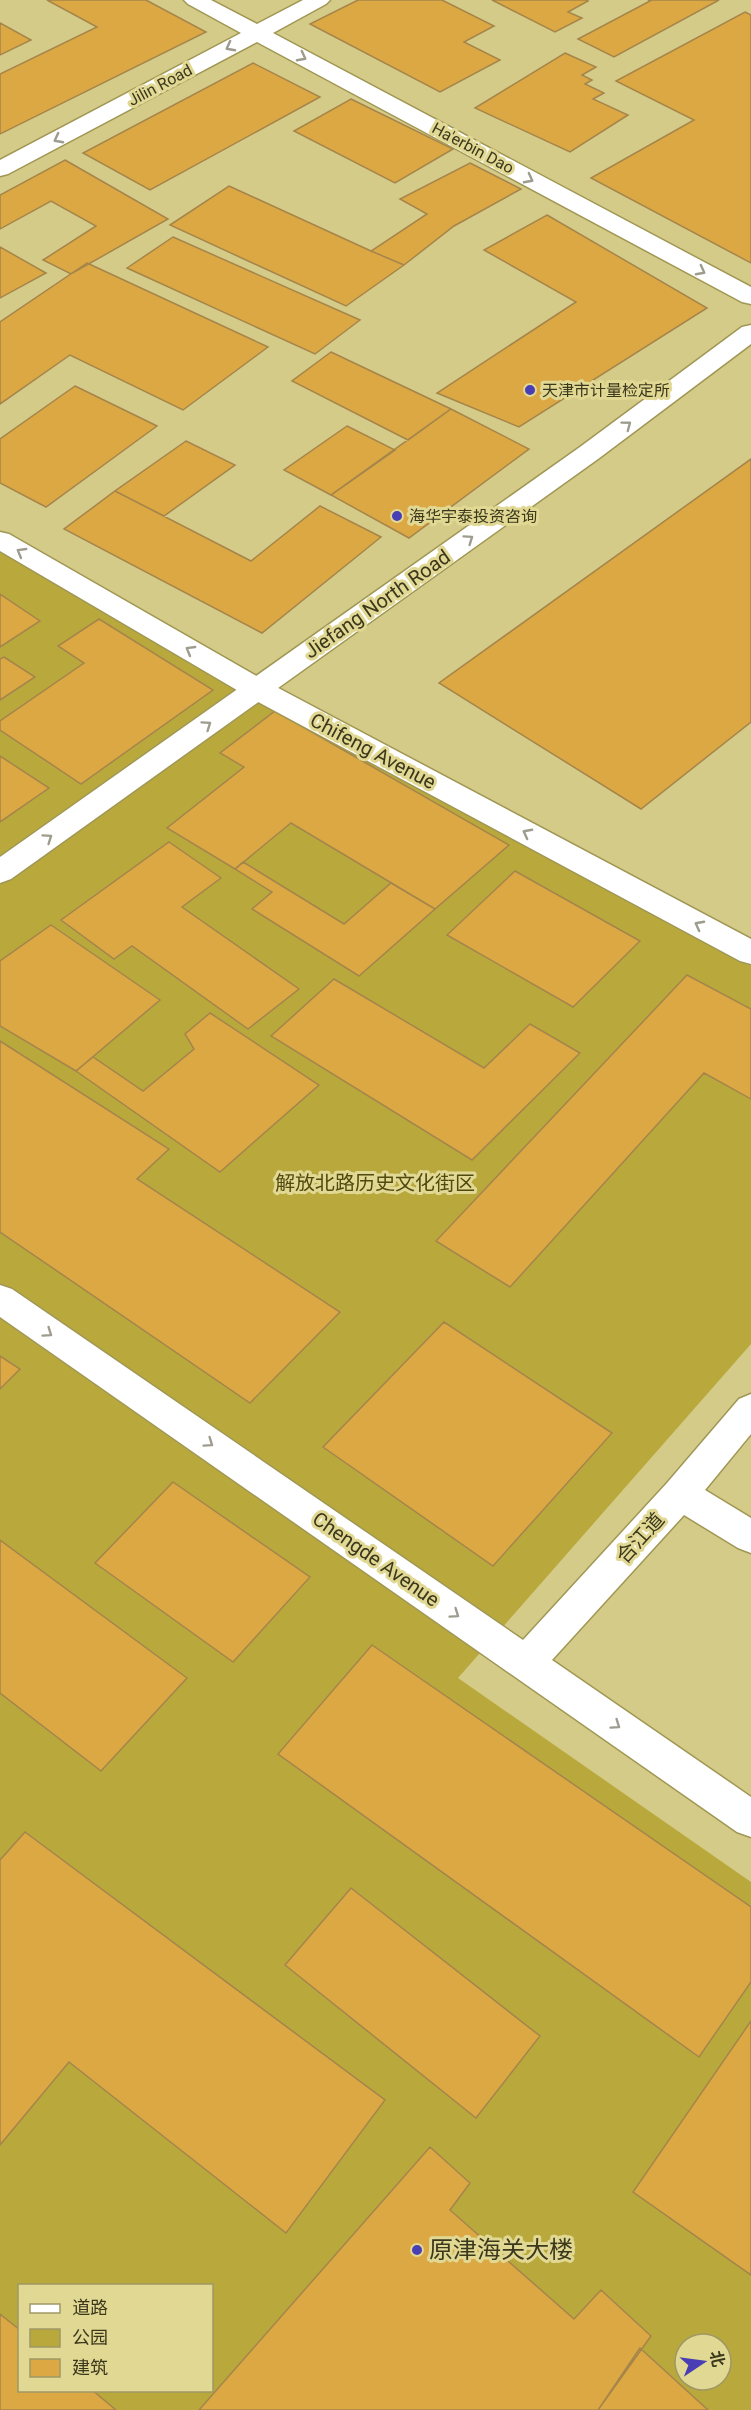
<svg xmlns="http://www.w3.org/2000/svg" width="751" height="2410" viewBox="0 0 751 2410" font-family="Roboto,'Noto Sans SC',sans-serif">
<style>
.green{fill:#b9a93d;fill-rule:evenodd}
.building{fill:#dba844;stroke:#a5854a;stroke-width:1.5}
.lines{fill:none;stroke-linecap:round;stroke-linejoin:round}
.minor-casing{stroke:#a09755;stroke-width:3}
.major-casing{stroke:#a09755;stroke-width:3}
.minor{fill:#fff;fill-rule:evenodd}
.major{fill:#fff;fill-rule:evenodd}
.oneway{stroke:#9e9c8e}
.poi-dot{fill:#4a3eb4;stroke:#e1d894;stroke-width:2}
.labels{text-anchor:middle;dominant-baseline:central;stroke-width:6;stroke-linejoin:round;paint-order:stroke}
.far-street-label{font-size:16px;fill:#3c381c;stroke:#e1d894}
.far-poi-label{font-size:16px;fill:#3c381c;stroke:#e1d894;text-anchor:start}
.street-label{font-size:20px;fill:#3c381c;stroke:#e1d894}
.park-label{font-size:20px;fill:#51490d;stroke:#e1d894}
.near-poi-label{font-size:24px;fill:#3c381c;stroke:#e1d894;text-anchor:start}
</style>
<rect width="100%" height="100%" fill="#d4cb88"/>
<path class="green" d="M0 547 751 962V1344L458 1678 751 1882V2410H0ZM20 2286H212V2390H20ZM685 2344H721V2380H685Z"/>
<path class="building" d="M47 0H146L206 32 0 134V74L97 27Z
M358 0H442L494 26 464 42 500 60 440 92 310 24Z
M492 0H586L588 1 568 12 582 18 555 32Z
M648 0H719L614 57 578 39 650 1Z
M745 12 751 15V263L591 178 694 120 616 81Z
M0 23 31 40 0 55Z
M565 53 596 67 582 75 592 80 585 84 604 93 593 99 628 115 570 152 475 108Z
M253 63 320 97 150 190 83 153Z
M351 99 453 149 395 183 294 131Z
M65 160 168 219 71 274 43 260 96 226 51 201 0 229V195Z
M470 163 521 189 454 226 404 265 371 251 427 214 400 199Z
M229 186 371 251 404 265 346 306 170 225Z
M547 215 707 308 519 427 437 393 576 302 484 250Z
M173 237 360 320 315 354 127 268Z
M0 247 46 273 0 298Z
M87 263 268 347 183 410 70 355 0 404V322Z
M331 352 451 409 408 440 292 381Z
M75 386 157 426 46 507 0 483V439Z
M451 409 529 449 409 538 331 495Z
M347 426 395 450 331 495 284 470Z
M186 441 235 465 164 516 115 491Z
M751 459V722L641 809 439 683Z
M115 491 251 561 320 506 381 537 262 633 64 529Z
M0 594 40 621 0 647Z
M99 619 213 690 81 784 0 730V721L84 663 58 646Z
M4 657 35 677 0 700V659Z
M275 711 509 845 435 909 291 823 235 869 167 828 244 767 220 753Z
M0 756 49 788 0 822Z
M169 842 221 878 182 907 299 989 248 1029 132 946 114 959 61 920Z
M243 862 344 924 391 883 435 909 359 976 252 909 272 892 235 869Z
M515 871 640 941 573 1007 447 935Z
M51 925 160 1000 76 1071 0 1026V961Z
M687 975 751 1009V1099L704 1073 510 1287 436 1241Z
M334 979 484 1068 530 1024 580 1053 472 1160 271 1036Z
M210 1013 319 1085 220 1172 76 1071 93 1057 143 1091 194 1049 185 1034Z
M0 1041 169 1149 137 1179 340 1312 250 1403 0 1232Z
M444 1322 612 1433 493 1566 323 1447Z
M0 1356 20 1369 0 1389Z
M173 1482 310 1577 233 1662 95 1563Z
M0 1540 187 1678 101 1771 0 1693Z
M372 1645 751 1907V1982L699 2057 278 1754Z
M25 1832 385 2100 286 2233 69 2062 0 2145V1860Z
M351 1888 540 2036 476 2118 285 1965Z
M751 2021V2275L633 2192Z
M430 2147 470 2183 450 2210 574 2319 601 2290 651 2336 598 2410H199Z
M0 2314 20 2330V2390H92L116 2410H0Z
M640 2348 708 2410H598Z"/>
<g class="lines">
<g class="minor-casing">
<path id="minor" d="M184 0H211L257 24 303 0H330L326 4 273 33 751 287V304L742 302 257 42 8 174 0 176V160L241 33 188 4Z
M751 325V344L598 459 11 879 0 883V857L580 447 742 327Z
M0 1285 12 1289 523 1640 667 1483 739 1399 751 1394V1434L705 1490 751 1518V1553L738 1548 684 1515 552 1660 751 1797V1837L737 1832 0 1317Z"/>
</g>
<g class="major-casing">
<path id="major" d="M0 532 9 534 267 682 751 939V964L740 961 247 696 0 551Z"/>
</g>
<use href="#minor" class="minor"/>
<use href="#major" class="major"/>
</g>
<defs><path id="oneway-chevron" d="M-2-3.5L2.5 0L-2 3.5" fill="none" stroke-width="1.6" stroke-linecap="round" stroke-linejoin="round" transform="scale(1.5)"/></defs>
<g class="oneway">
<use href="#oneway-chevron" transform="translate(230 47) rotate(152)"/>
<use href="#oneway-chevron" transform="translate(302 57) rotate(28)"/>
<use href="#oneway-chevron" transform="translate(58 139) rotate(152)"/>
<use href="#oneway-chevron" transform="translate(529 179) rotate(28)"/>
<use href="#oneway-chevron" transform="translate(701 271) rotate(28)"/>
<use href="#oneway-chevron" transform="translate(627 425) rotate(-37)"/>
<use href="#oneway-chevron" transform="translate(469 539) rotate(-35)"/>
<use href="#oneway-chevron" transform="translate(21 552) rotate(-150)"/>
<use href="#oneway-chevron" transform="translate(190 650) rotate(-150)"/>
<use href="#oneway-chevron" transform="translate(207 725) rotate(-35)"/>
<use href="#oneway-chevron" transform="translate(527 833) rotate(-152)"/>
<use href="#oneway-chevron" transform="translate(48 838) rotate(-35)"/>
<use href="#oneway-chevron" transform="translate(699 925) rotate(-152)"/>
<use href="#oneway-chevron" transform="translate(48 1333) rotate(35)"/>
<use href="#oneway-chevron" transform="translate(209 1443) rotate(35)"/>
<use href="#oneway-chevron" transform="translate(455 1614) rotate(35)"/>
<use href="#oneway-chevron" transform="translate(616 1725) rotate(35)"/>
</g>
<g class="poi-dot">
<circle cx="530" cy="390" r="6"/>
<circle cx="397" cy="516" r="6"/>
<circle cx="417" cy="2250" r="6"/>
</g>
<g class="labels">
<g class="far-street-label">
<text transform="translate(160 85) rotate(-28)">Jilin Road</text>
<text transform="translate(473 148) rotate(28)">Ha'erbin Dao</text>
</g>
<g class="far-poi-label">
<text x="542" y="390">天津市计量检定所</text>
<text x="409" y="516">海华宇泰投资咨询</text>
</g>
<g class="street-label">
<text transform="translate(377 604) rotate(-35)">Jiefang North Road</text>
<text transform="translate(373 751) rotate(28)">Chifeng Avenue</text>
<text transform="translate(640 1538) rotate(-48)">合江道</text>
<text transform="translate(376 1559) rotate(35)">Chengde Avenue</text>
</g>
<g class="park-label">
<text x="375" y="1183">解放北路历史文化街区</text>
</g>
<g class="near-poi-label">
<text x="429" y="2250">原津海关大楼</text>
</g>
</g>
<rect x="18" y="2284" width="195" height="108" fill="#e1d894" stroke="#9f9864" stroke-width="1.5"/>
<rect x="30" y="2304" width="30" height="9" fill="#ffffff" stroke="#9f9864" stroke-width="1.5"/>
<text x="72" y="2314" font-size="18" fill="#3c381c">道路</text>
<rect x="30" y="2329" width="30" height="18" fill="#b9a93d" stroke="#9f9864" stroke-width="1.5"/>
<text x="72" y="2344" font-size="18" fill="#3c381c">公园</text>
<rect x="30" y="2359" width="30" height="18" fill="#dba844" stroke="#9f9864" stroke-width="1.5"/>
<text x="72" y="2374" font-size="18" fill="#3c381c">建筑</text>
<g transform="translate(703 2362) rotate(77)"><circle r="28" fill="#e1d894" stroke="#9f9864" stroke-width="1.5"/>
<path d="M0-4.5L10 22L0 15L-10 22Z" fill="#4a3eb4"/>
<text y="-9" font-size="16" font-weight="bold" text-anchor="middle" fill="#3c381c">北</text>
</g>
</svg>
